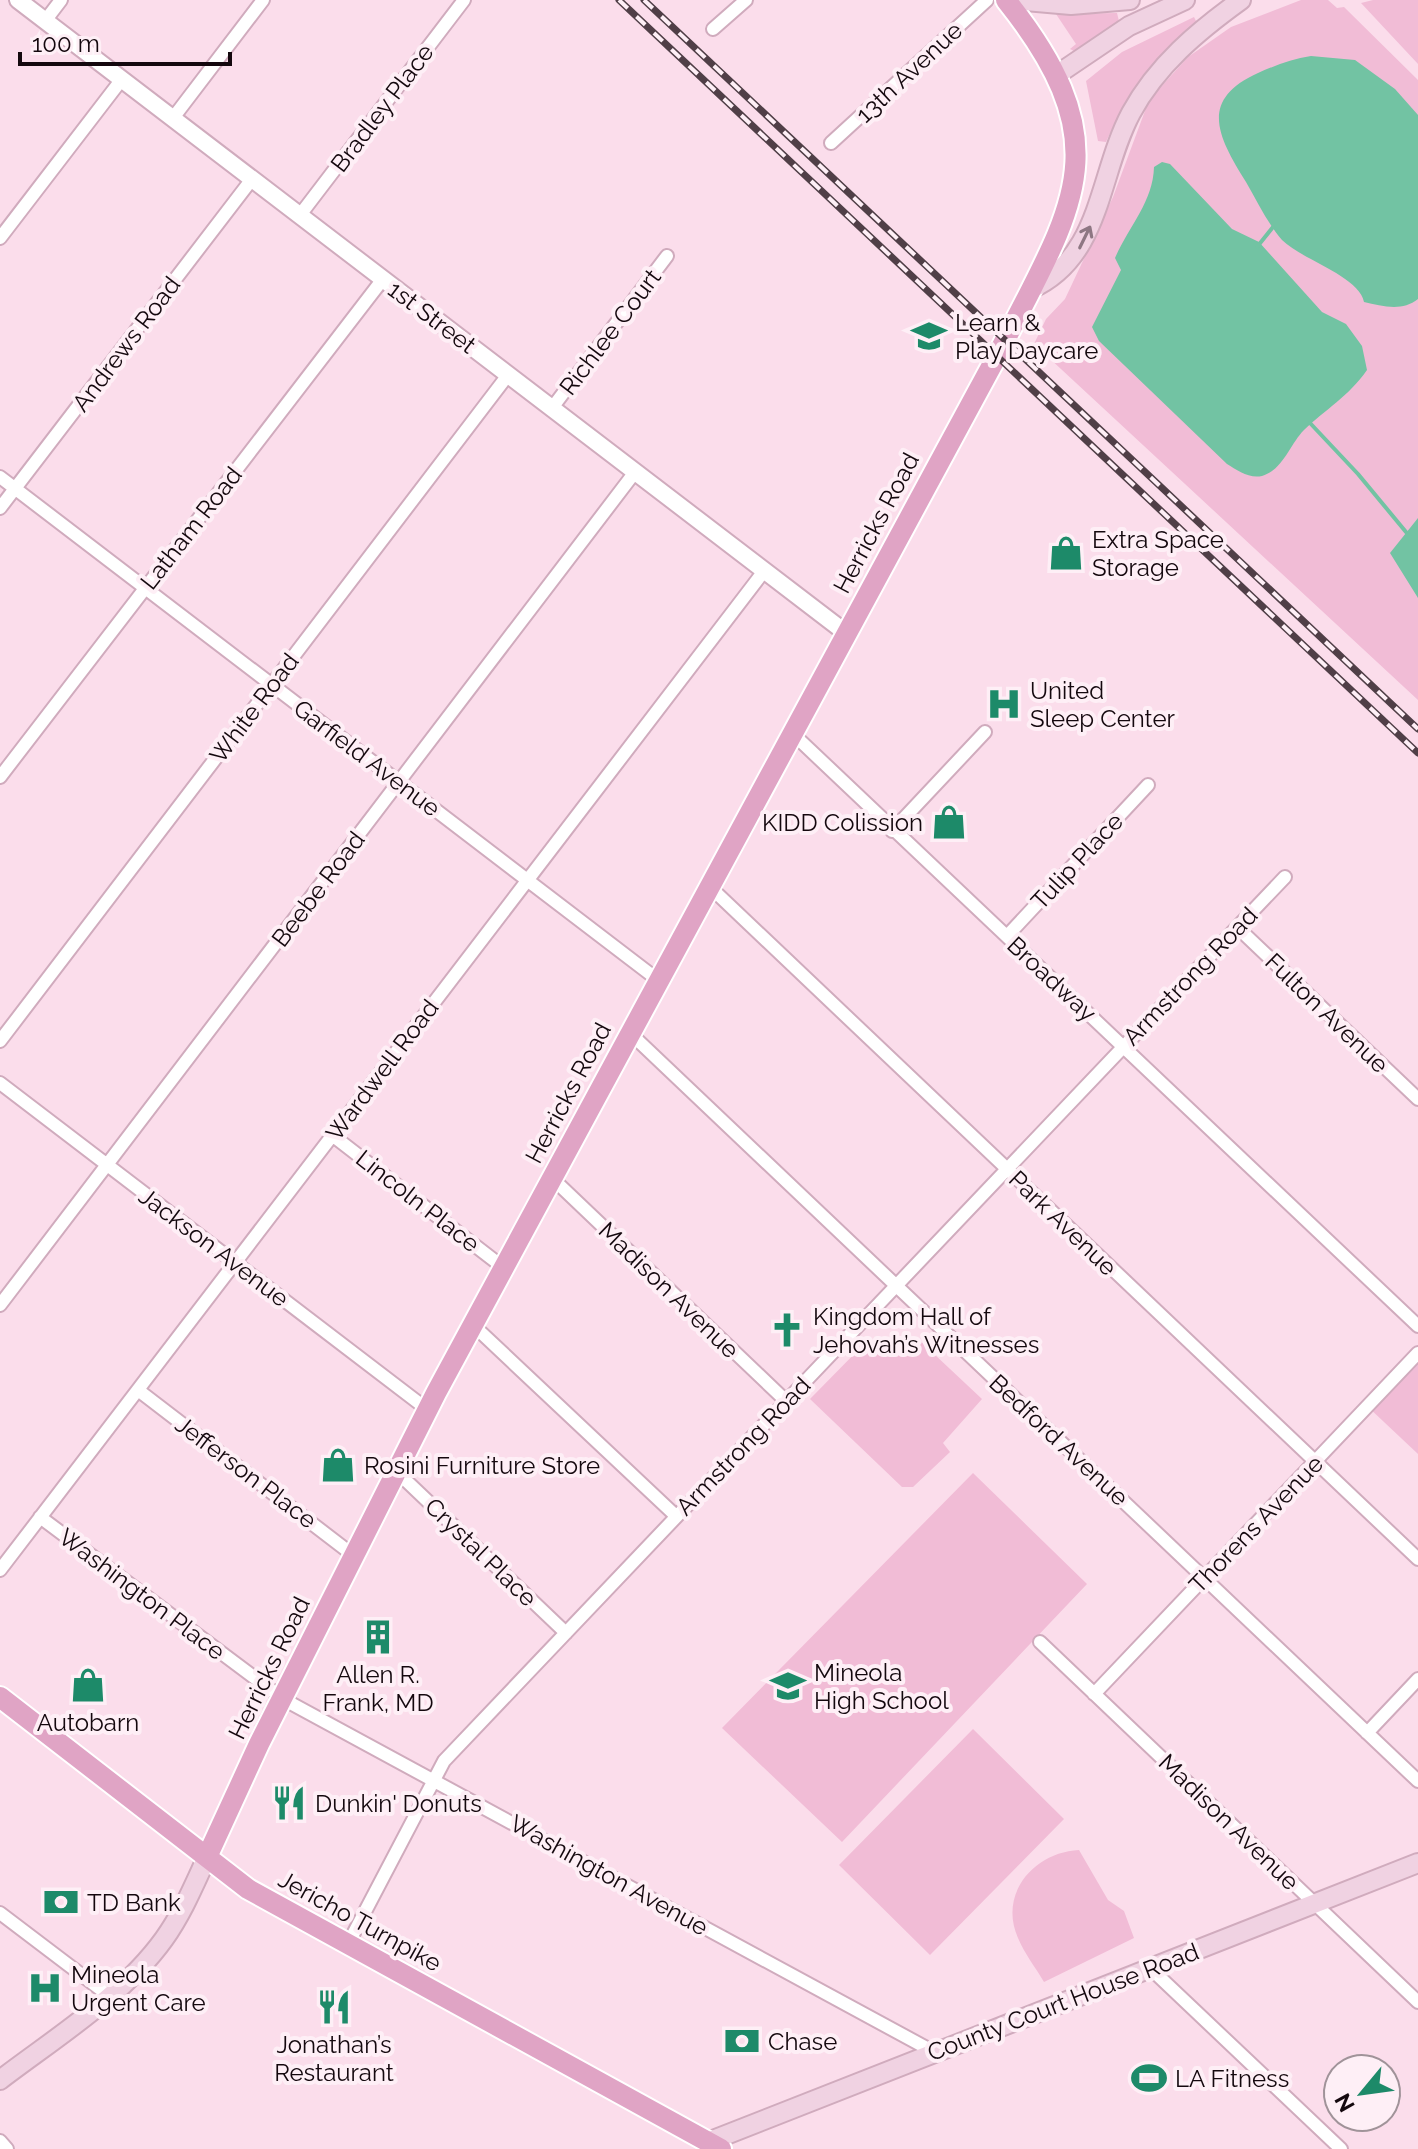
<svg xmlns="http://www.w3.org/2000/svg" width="1418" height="2149" viewBox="0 0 1418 2149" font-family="Raleway,sans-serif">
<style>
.green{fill:#f1bcd6}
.water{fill:#72c3a3}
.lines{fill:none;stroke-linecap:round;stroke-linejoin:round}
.stream{stroke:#72c3a3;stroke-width:4}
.minor-casing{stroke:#d0abbd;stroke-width:16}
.tertiary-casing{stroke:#d0abbd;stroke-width:20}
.secondary-casing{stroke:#d0abbd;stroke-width:22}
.primary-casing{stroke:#fff;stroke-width:24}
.minor{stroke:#fff;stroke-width:12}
.tertiary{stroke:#fff;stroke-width:16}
.secondary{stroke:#f0d2e2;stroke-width:18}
.primary{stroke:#e0a4c5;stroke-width:20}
.rail-casing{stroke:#503f47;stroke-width:7}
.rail{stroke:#feeff6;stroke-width:4;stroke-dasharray:12;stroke-linecap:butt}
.oneway{stroke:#8d7783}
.labels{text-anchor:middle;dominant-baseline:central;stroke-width:8;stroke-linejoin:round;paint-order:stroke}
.street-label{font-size:24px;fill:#14080e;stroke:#feeff6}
.poi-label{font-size:24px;fill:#14080e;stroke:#feeff6;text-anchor:start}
</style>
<rect width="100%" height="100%" fill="#fbddeb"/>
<path class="green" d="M1301 0H1328L1337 8 1344 7 1418 80V700L1034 344 1046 319 1065 299 1113 197 1149 100 1188 57 1231 27Z
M1373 0H1418V64L1361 3Z
M1117 13 1119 21 1074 51 1070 49 1076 44 1056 14Z
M1194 17 1198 25C1154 61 1130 90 1106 142L1098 141 1086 81 1122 52Z
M894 1337 917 1338 982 1399 943 1443 950 1452 913 1487H902L810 1399 866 1342Z
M1418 1353V1454L1367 1406Z
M973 1473 1087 1584 842 1842 722 1728Z
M973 1729 1064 1819 930 1955 839 1865Z
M1079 1850 1108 1900 1124 1911 1134 1938 1044 1982C1036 1968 1024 1953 1018 1938 998 1893 1035 1852 1079 1850Z"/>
<path class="water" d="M1311 56 1355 60 1395 89 1418 115V299C1402 312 1382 306 1364 302 1359 276 1302 260 1282 240 1268 224 1257 201 1246 182 1218 137 1198 100 1258 73 1276 65 1292 59 1311 56Z
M1162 162 1170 164 1232 229 1259 242 1322 312 1346 324 1362 346 1367 370C1348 397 1326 409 1304 430 1290 444 1283 470 1262 476 1249 479 1237 470 1227 464L1099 341 1092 327 1121 270 1115 258C1129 226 1153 202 1154 167Z
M1418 518V598L1390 553Z"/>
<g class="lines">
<path class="stream" d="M1257 247 1273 227
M1310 423 1358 474 1406 532"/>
<g class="minor-casing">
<path id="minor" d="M45 21 61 0
M713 29 746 0
M173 118 263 0
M831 143 987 0
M300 215 464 0
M0 238 122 79
M552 408 667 256
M0 477 658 980
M0 508 252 179
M791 732 1418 1326
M0 777 383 279
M892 831 985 732
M709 886 1418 1559
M1237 927 1418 1099
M1007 936 1148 785
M630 1033 1418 1781
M0 1041 508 375
M0 1083 428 1410
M332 1135 504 1268
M552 1178 786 1401
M0 1305 635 472
M473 1325 676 1516
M138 1390 353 1555
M396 1471 566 1633
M40 1517 283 1699 934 2052
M0 1570 764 571
M1040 1642 1418 2002
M1094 1694 1418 1353
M1367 1733 1418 1679
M0 1913 108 1995
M348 1944 444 1761 1285 877
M1150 1968 1341 2149
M0 2141 7 2149"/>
</g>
<g class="tertiary-casing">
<path id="tertiary" d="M18 0 846 633"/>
</g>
<g class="secondary-casing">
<path id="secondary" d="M1015 0 1071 5 1130 0
M1058 74 1129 26 1185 0
M1031 289C1102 257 1098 175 1131 113 1157 65 1198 31 1241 0
M0 2080C55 2038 123 1996 164 1939 182 1914 194 1885 207 1857
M710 2149 708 2142 1418 1863"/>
</g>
<g class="primary-casing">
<path id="primary" d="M0 1697 248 1889 721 2149
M207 1857 259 1744 436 1393 998 354C1073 206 1123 147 1006 0"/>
</g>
<use href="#minor" class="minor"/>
<use href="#tertiary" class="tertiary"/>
<use href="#secondary" class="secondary"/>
<use href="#primary" class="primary"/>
<g class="rail-casing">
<path id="rail" d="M619 0 1418 753
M644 0 1418 729"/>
</g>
<use href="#rail" class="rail"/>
</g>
<defs><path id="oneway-shaft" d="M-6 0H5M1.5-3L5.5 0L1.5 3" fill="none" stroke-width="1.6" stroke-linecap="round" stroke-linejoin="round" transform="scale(2)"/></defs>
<use class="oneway" href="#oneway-shaft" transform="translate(1085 237) rotate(-64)"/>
<defs>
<g id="school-bare" transform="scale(2.76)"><path d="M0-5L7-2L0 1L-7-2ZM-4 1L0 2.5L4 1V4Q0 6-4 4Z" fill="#1d8a69" stroke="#feeff6" stroke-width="2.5" paint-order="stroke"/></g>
<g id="shop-bare" transform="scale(2.76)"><path d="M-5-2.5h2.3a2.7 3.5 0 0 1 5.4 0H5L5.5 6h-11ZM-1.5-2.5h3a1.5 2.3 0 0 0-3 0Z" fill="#1d8a69" stroke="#feeff6" stroke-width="2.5" paint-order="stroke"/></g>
<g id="hospital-bare" transform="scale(2.76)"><path d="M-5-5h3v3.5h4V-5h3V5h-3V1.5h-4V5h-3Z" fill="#1d8a69" stroke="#feeff6" stroke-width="2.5" paint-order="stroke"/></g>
<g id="church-bare" transform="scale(2.76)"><path d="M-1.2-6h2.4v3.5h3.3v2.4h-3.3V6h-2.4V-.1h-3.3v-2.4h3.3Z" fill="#1d8a69" stroke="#feeff6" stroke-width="2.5" paint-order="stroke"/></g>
<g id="building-bare" transform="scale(2.76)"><path d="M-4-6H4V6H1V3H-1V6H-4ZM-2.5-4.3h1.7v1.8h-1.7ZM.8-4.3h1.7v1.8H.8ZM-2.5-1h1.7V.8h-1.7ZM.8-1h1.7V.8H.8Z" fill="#1d8a69" stroke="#feeff6" stroke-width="2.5" paint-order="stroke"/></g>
<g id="restaurant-bare" transform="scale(2.76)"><path d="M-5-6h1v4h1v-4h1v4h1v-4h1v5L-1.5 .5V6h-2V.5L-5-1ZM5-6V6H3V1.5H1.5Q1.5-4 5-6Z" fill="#1d8a69" stroke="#feeff6" stroke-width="2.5" paint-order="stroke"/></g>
<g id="bank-bare" transform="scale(2.76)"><path d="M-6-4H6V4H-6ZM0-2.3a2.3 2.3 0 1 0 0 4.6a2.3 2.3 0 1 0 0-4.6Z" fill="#1d8a69" stroke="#feeff6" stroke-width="2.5" paint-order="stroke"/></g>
<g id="stadium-bare" transform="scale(2.76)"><path d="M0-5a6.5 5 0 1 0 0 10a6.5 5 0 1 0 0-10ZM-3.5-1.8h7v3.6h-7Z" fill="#1d8a69" stroke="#feeff6" stroke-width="2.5" paint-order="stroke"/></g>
</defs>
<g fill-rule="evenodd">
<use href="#school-bare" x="929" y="336"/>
<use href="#shop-bare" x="1066" y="553"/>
<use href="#hospital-bare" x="1004" y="704"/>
<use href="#shop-bare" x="949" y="822"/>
<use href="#church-bare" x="787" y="1330"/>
<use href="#shop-bare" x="338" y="1465"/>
<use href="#building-bare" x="378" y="1637"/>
<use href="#shop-bare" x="88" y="1685"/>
<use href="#school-bare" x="788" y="1686"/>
<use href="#restaurant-bare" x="289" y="1803"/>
<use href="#bank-bare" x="61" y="1902"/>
<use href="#hospital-bare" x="45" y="1988"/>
<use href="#restaurant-bare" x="334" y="2007"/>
<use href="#bank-bare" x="742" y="2041"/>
<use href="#stadium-bare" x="1149" y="2078"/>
</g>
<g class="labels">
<g class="street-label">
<text transform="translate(909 72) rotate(-43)">13th Avenue</text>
<text transform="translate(382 108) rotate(-53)">Bradley Place</text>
<text transform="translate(432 317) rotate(37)">1st Street</text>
<text transform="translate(610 332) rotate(-53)">Richlee Court</text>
<text transform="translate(126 344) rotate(-53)">Andrews Road</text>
<text transform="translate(876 523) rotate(-62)">Herricks Road</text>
<text transform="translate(191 528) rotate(-52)">Latham Road</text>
<text transform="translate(254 708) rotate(-53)">White Road</text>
<text transform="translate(367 758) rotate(37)">Garfield Avenue</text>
<text transform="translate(1077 861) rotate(-47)">Tulip Place</text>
<text transform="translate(318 889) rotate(-53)">Beebe Road</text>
<text transform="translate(1190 976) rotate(-46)">Armstrong Road</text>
<text transform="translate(1052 979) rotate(43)">Broadway</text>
<text transform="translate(1327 1013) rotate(44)">Fulton Avenue</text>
<text transform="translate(382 1070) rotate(-53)">Wardwell Road</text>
<text transform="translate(568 1093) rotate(-62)">Herricks Road</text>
<text transform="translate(418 1201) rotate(38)">Lincoln Place</text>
<text transform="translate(1063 1223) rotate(44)">Park Avenue</text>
<text transform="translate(214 1247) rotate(37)">Jackson Avenue</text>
<text transform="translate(669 1290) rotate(44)">Madison Avenue</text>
<text transform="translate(1059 1440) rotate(43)">Bedford Avenue</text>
<text transform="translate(743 1446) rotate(-46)">Armstrong Road</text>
<text transform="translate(246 1472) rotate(37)">Jefferson Place</text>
<text transform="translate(1256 1524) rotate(-46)">Thorens Avenue</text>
<text transform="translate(481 1552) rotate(44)">Crystal Place</text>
<text transform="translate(142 1594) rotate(37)">Washington Place</text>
<text transform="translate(269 1668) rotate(-64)">Herricks Road</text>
<text transform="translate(1229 1822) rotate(44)">Madison Avenue</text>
<text transform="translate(609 1875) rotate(29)">Washington Avenue</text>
<text transform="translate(360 1921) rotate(29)">Jericho Turnpike</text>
<text transform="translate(1063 2002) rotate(-21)">County Court House Road</text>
</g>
<g class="poi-label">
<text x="955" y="322">Learn &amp;<tspan x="955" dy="28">Play Daycare</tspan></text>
<text x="1092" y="539">Extra Space<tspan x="1092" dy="28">Storage</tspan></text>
<text x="1030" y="690">United<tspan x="1030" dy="28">Sleep Center</tspan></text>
<text x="923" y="822" text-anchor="end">KIDD Colission</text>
<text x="813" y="1316">Kingdom Hall of<tspan x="813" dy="28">Jehovah’s Witnesses</tspan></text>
<text x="364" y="1465">Rosini Furniture Store</text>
<text x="814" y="1672">Mineola<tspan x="814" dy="28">High School</tspan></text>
<text x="378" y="1674" text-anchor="middle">Allen R.<tspan x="378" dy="28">Frank, MD</tspan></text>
<text x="88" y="1722" text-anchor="middle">Autobarn</text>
<text x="315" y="1803">Dunkin' Donuts</text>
<text x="87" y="1902">TD Bank</text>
<text x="71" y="1974">Mineola<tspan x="71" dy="28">Urgent Care</tspan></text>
<text x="768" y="2041">Chase</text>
<text x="334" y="2044" text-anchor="middle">Jonathan’s<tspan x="334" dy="28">Restaurant</tspan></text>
<text x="1175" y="2078">LA Fitness</text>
</g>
</g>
<g transform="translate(1362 2093) rotate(241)"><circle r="38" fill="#feeff6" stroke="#a09399" stroke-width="2"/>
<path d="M0-6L14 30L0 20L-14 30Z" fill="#1d8a69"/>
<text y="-12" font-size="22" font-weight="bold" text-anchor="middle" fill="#14080e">N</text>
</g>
<path d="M20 52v12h210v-12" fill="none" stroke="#14080e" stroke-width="4"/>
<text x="32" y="52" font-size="24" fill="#14080e" stroke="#feeff6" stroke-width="6" paint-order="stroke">100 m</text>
</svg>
